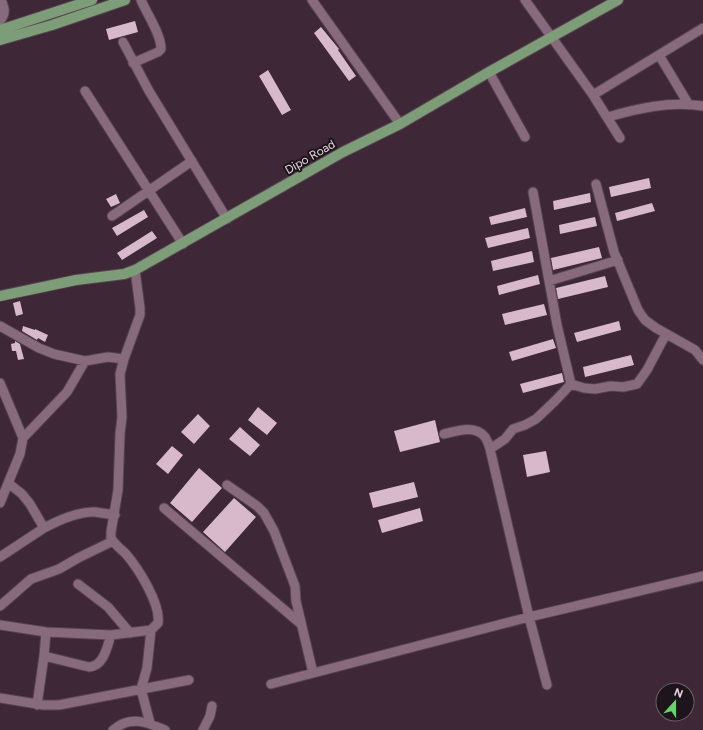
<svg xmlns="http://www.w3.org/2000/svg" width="703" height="730" viewBox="0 0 703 730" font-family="Figtree,sans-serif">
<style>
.building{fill:#d8b9cc}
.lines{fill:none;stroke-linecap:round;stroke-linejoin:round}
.minor-casing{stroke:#564350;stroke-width:11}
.major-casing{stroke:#564350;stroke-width:12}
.minor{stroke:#876b7d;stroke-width:9}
.major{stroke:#7d9d78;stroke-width:10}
.labels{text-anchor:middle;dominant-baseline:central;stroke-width:4;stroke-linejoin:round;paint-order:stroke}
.street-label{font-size:12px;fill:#e6d6e0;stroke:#1e141b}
</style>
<rect width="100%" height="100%" fill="#3e2736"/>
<path class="building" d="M135 21 138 32 109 40 106 29Z
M321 27 339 49 338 50 356 76 349 81 314 33Z
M268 70 291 110 282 115 259 76Z
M649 178 651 188 611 197 609 187Z
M590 193 591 202 554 210 553 201Z
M116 194 120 203 111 207 106 199Z
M652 203 655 211 617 221 615 213Z
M525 208 527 217 491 225 489 217Z
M144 210 148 217 117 236 112 228Z
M595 217 597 226 560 234 559 225Z
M528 228 530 238 488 248 485 238Z
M152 231 157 238 122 260 117 253Z
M599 247 602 258 553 270 551 258Z
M532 251 534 262 493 271 491 261Z
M538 275 540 284 499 295 497 286Z
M605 276 608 287 558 299 556 288Z
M20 301 23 314 16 316 13 303Z
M544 304 547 315 505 325 502 314Z
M619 321 621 330 577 342 574 333Z
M23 326 35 330V329L48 335 45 342 38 338 37 340 22 331Z
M553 339 556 348 512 361 509 352Z
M15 341 20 344 24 359 18 360 16 351H12L11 344 15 343Z
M631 355 634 365 585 377 583 367Z
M562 373 564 382 523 393 520 384Z
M258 407 277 423 267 435 248 420Z
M198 414 210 426 194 444 181 432Z
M435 420 440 442 400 452 394 431Z
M240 427 260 445 250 456 229 439Z
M172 446 183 455 168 474 156 464Z
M546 451 550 472 527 477 523 455Z
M199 468 222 488 192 522 170 503Z
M414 482 418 497 373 508 369 493Z
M234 498 256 517 225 552 203 532Z
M420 508 423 521 382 533 378 520Z"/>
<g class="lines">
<g class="minor-casing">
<path id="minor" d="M312 0 400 124
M525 0 593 95 620 138
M0 21C6 13 5 9 1 0
M123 42 149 91 227 219
M659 55 689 105
M133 63 158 52 161 49C161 34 147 14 141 0
M489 72 525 137
M85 91 183 244
M593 95 703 28
M608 117C639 108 670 101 703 106
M596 184 614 252 638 310 645 320 656 328 695 350 703 360
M112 216 192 161
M618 260 549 281 533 192 557 325 571 384 584 388 595 389 611 386 623 387 637 384 647 370 666 334
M135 270 140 308V315L124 359 120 374 122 417 120 434 118 490 111 532V538C115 545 121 549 126 554 138 568 161 604 158 623L151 630 147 668 141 689 150 723
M0 326 39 348 54 354 85 361 108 357 124 359
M0 383 23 438 20 454 0 503
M444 434C457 431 475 424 485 437 487 440 489 445 490 449L529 617 547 685
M23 438 67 392 85 361
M490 449 505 439 513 429 525 425 536 419 555 401 571 384
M227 485 257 506 264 513 274 531 295 586 296 601 313 673
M164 508 301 624
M44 528C59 520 78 511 95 512 102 513 108 514 115 515
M0 557 44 528 30 504 22 494 8 483
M78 584 108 607 130 633
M0 606 31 579 59 569 78 558 113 541
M0 625 46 632 111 635 151 630
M44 656 89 667C104 666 107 647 111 635
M271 684 529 617 703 576
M0 698 43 705H59L189 680
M37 705 44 656 46 632
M113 730C130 715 147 722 165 730
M203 730 210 716 212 706"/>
</g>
<g class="major-casing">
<path id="major" d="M0 30 92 0
M0 40 52 25 125 0
M0 296 76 280 124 274 135 270 343 152 400 124 489 72 618 0"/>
</g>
<use href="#minor" class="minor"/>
<use href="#major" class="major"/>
</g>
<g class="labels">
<g class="street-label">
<text transform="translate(310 157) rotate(-30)">Dipo Road</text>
</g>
</g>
<g transform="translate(675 702) rotate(21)"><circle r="19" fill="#1e141b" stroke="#6e626a"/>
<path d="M0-3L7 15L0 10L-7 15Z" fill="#65d467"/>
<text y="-6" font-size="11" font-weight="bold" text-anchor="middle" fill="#e6d6e0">N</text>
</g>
</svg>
